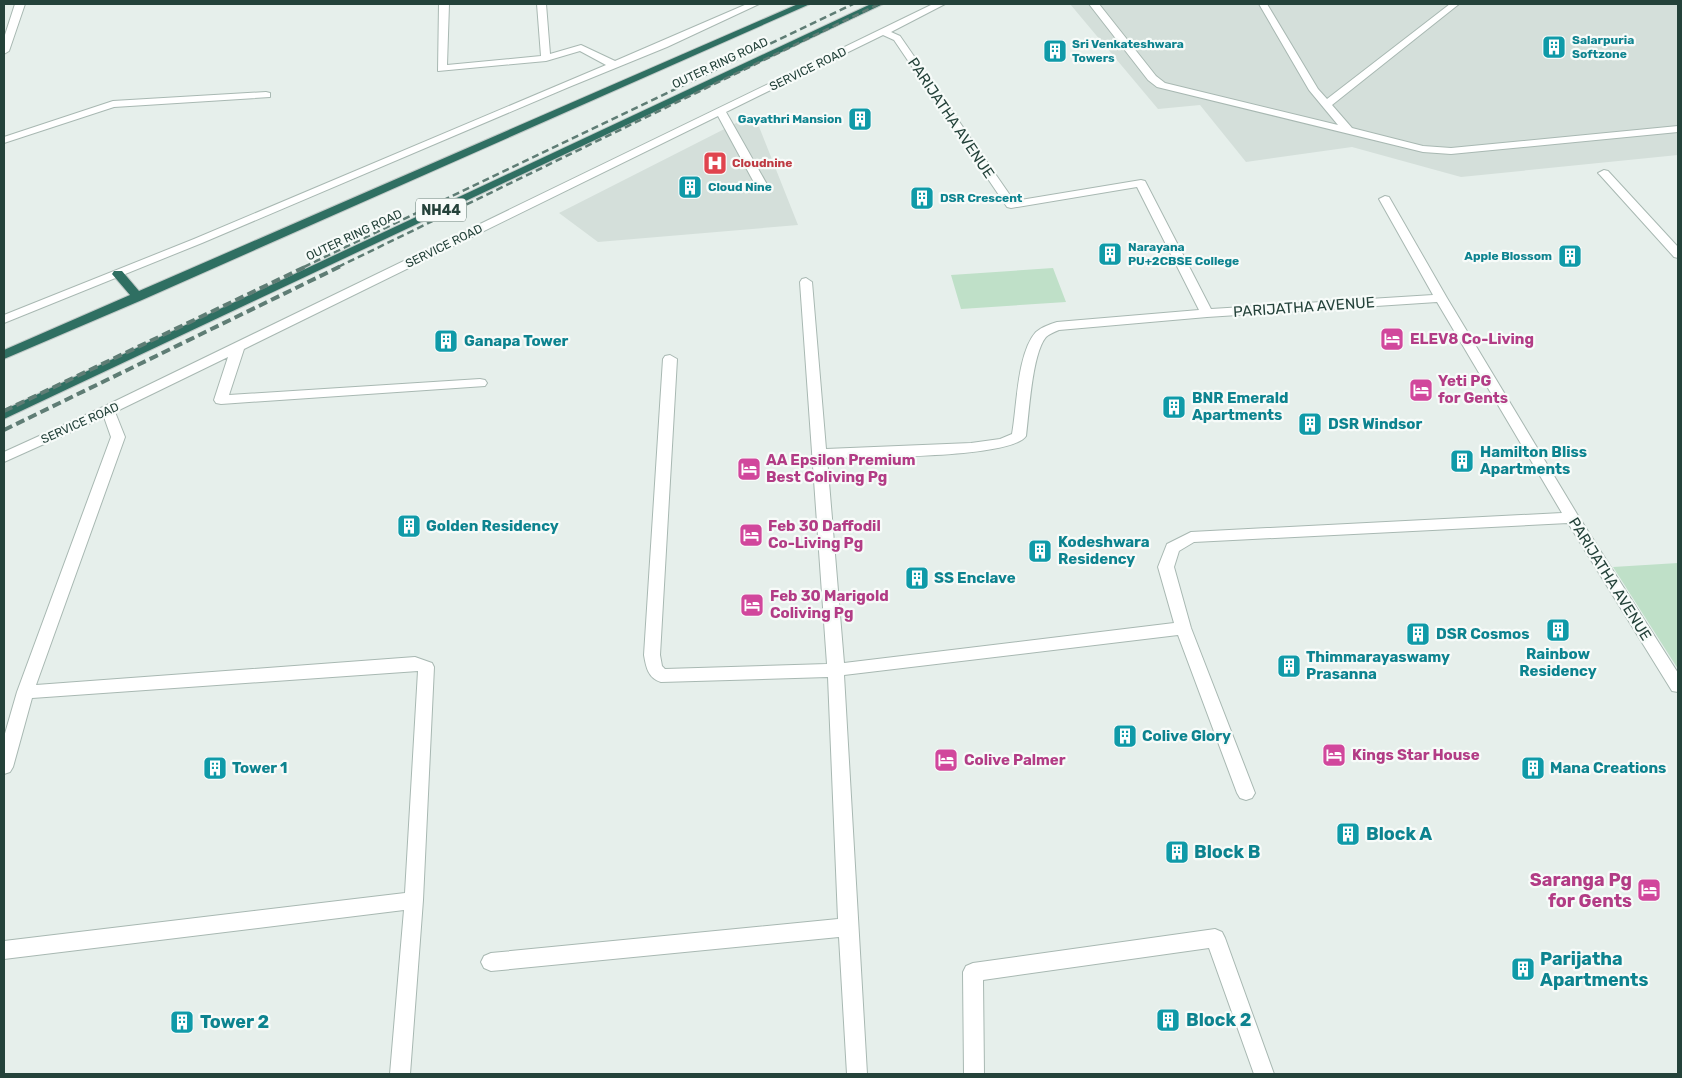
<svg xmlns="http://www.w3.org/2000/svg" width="1682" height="1078" viewBox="0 0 1682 1078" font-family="Rubik,sans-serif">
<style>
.built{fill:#d4dfda}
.green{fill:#bfe0c8}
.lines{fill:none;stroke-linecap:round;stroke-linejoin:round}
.minor-casing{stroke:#a8b8b2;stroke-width:2}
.highway-casing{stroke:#c2cac8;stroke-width:2}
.minor{fill:#fff;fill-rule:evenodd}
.highway{fill:#2f6f62;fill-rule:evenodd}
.rail-far1{stroke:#5f7d75;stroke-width:2.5;stroke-dasharray:7 4;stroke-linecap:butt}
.rail{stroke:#5f7d75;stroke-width:4;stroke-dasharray:9 4.5;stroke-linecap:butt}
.labels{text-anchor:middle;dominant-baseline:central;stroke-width:4.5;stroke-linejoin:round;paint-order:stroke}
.far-culture-label{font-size:12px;font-weight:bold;fill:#0d838f;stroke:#f7fbf9;text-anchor:start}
.far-street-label{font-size:12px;fill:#24423a;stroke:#f7fbf9}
.far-health-label{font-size:12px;font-weight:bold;fill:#be3a42;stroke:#f7fbf9;text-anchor:start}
.shield{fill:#f7fbf9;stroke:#637a73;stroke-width:1}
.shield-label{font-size:14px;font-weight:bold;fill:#24423a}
.street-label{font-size:15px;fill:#24423a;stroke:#f7fbf9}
.hotel-label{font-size:15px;font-weight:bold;fill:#b23c85;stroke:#f7fbf9;text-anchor:start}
.culture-label{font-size:15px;font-weight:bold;fill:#0d838f;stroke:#f7fbf9;text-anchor:start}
.near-culture-label{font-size:18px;font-weight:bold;fill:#0d838f;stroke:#f7fbf9;text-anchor:start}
.near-hotel-label{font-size:18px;font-weight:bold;fill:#b23c85;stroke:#f7fbf9;text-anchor:end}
</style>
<rect width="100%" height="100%" fill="#e6efeb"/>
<path class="built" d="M1070 4H1678V155L1461 177 1352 147 1246 162 1200 105 1158 109Z
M754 114 798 225 598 242 559 213Z"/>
<path class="green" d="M1053 268 1066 302 961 309 951 275Z
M1678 563V669L1613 567Z"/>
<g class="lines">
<g class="minor-casing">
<path id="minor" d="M15 4H25L9 51 4 54V38Z
M439 4H449L447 65 541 56 537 4H546L550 54 581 45 615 61 747 4H759L667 47 569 87 202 243 4 323V315L194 239 606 65 580 51 546 61 438 71Z
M933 4H945L891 32 900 36 1014 201 1141 180 1145 181 1211 309 1433 295 1379 199 1385 196 1389 197 1447 298 1577 514 1678 673V692L1672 691 1568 523 1194 542 1179 551 1174 567 1191 628 1255 793 1252 798 1246 800 1240 798 1237 793 1178 635 844 675 867 1074H847L839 937 491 971 484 968 481 962 484 956 491 953 838 919 828 677 661 682C648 678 646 667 644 655L663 359 665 356 670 355 677 359 660 655 662 666 665 669 827 664 800 282 802 279 806 278 812 282 826 449 971 443 1000 439 1012 434C1017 407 1017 353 1036 332 1042 327 1050 324 1057 322L1199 310 1137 187 1011 208 1007 207 894 40 883 35 726 112 769 188 767 190 763 191 757 188 718 116 244 349 229 395 480 379 485 380 487 383 485 386 221 404 216 403 214 400 228 357 115 412 125 437 36 685 415 657 432 663 434 667 423 900 410 1074H390L404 910 4 959V941L405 893 418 671 32 698 13 767 10 772 4 774V737L17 692 111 437 104 417 4 462V452L103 407ZM1437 302 1562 513 1191 532 1167 544 1158 567 1174 623 844 663 827 458C859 457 1011 459 1026 436 1029 414 1032 353 1046 337 1049 334 1054 332 1059 330L1207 317Z
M1089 4H1099L1156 76 1165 83 1338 125 1309 90 1259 4H1267L1318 89 1327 99 1450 4H1459L1332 105 1352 128 1423 146 1451 148 1678 126V132L1451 154 1423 152 1157 87 1148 80Z
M266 92 270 93V97L114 107 4 143V137L113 101Z
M1604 170 1608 171 1678 247V258L1674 257 1600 175 1598 173Z
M1215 929 1222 932 1225 938 1274 1074H1254L1209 948 983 980 984 1074H964L963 972 966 966 973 963Z"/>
</g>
<g class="highway-casing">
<path id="highway" d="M798 4H810L142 300 4 359V350L130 295 112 274 114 271H122L139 291Z
M871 4H883L4 419V410Z"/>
</g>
<use href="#minor" class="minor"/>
<use href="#highway" class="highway"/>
<path class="rail-far1" d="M304 267 853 4
M338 267 879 4"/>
<path class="rail" d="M4 411 307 266
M4 430 341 266"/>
</g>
<defs>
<g id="building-square" transform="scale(1.25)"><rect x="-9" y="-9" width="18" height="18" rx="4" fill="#0f9aa8" stroke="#f7fbf9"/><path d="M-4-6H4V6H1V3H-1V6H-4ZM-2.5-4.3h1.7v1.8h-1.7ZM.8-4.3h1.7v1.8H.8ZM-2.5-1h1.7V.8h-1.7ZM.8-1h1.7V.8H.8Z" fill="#fff"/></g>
<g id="hospital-square" transform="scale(1.25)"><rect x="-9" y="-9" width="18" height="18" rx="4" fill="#e0444e" stroke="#f7fbf9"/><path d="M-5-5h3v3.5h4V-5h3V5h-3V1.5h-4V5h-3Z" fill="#fff"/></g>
<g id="hotel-square" transform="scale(1.25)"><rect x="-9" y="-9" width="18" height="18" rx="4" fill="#d1479c" stroke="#f7fbf9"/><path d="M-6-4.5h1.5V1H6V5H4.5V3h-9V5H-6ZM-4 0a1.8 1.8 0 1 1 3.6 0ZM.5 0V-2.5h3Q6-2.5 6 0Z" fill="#fff"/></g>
</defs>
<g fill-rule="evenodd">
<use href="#building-square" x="1554" y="47"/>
<use href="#building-square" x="1055" y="51"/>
<use href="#building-square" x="860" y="119"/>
<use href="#hospital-square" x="715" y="163"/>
<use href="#building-square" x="690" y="187"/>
<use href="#building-square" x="922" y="198"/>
<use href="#building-square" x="1110" y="254"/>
<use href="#building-square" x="1570" y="256"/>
<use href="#hotel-square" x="1392" y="339"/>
<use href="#building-square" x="446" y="341"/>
<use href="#hotel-square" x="1421" y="390"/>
<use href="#building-square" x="1174" y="407"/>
<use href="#building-square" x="1310" y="424"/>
<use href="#building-square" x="1462" y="461"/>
<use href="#hotel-square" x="749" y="469"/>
<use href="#building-square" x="409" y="526"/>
<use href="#hotel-square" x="751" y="535"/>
<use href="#building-square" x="1040" y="551"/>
<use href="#building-square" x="917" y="578"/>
<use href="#hotel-square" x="752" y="605"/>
<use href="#building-square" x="1558" y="630"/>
<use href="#building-square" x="1418" y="634"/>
<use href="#building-square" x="1289" y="666"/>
<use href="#building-square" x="1125" y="736"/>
<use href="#hotel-square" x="1334" y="755"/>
<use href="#hotel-square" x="946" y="760"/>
<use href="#building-square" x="215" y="768"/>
<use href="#building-square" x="1533" y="768"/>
<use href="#building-square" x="1348" y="834"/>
<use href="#building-square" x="1177" y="852"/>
<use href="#hotel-square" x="1649" y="890"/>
<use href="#building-square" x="1523" y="969"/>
<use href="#building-square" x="1168" y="1020"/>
<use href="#building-square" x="182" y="1022"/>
</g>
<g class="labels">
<g class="far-culture-label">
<text x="1572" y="40">Salarpuria<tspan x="1572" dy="14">Softzone</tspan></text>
<text x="1072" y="44">Sri Venkateshwara<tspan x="1072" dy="14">Towers</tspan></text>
<text x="842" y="119" text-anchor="end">Gayathri Mansion</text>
<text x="708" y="187">Cloud Nine</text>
<text x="940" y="198">DSR Crescent</text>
<text x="1128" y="247">Narayana<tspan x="1128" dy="14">PU+2CBSE College</tspan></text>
<text x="1552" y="256" text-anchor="end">Apple Blossom</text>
</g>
<g class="far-street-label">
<text transform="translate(720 63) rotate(-25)">OUTER RING ROAD</text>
<text transform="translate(808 69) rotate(-26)">SERVICE ROAD</text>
<text transform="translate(354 235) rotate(-25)">OUTER RING ROAD</text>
<text transform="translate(444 246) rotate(-26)">SERVICE ROAD</text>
<text transform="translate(80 423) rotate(-24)">SERVICE ROAD</text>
</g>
<g class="far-health-label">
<text x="732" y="163">Cloudnine</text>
</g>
<rect class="shield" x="416" y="198.5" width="50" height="23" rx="4"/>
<g class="shield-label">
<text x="441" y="210">NH44</text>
</g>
<g class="street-label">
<text transform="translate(951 118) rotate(56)">PARIJATHA AVENUE</text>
<text transform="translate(1304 307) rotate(-4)">PARIJATHA AVENUE</text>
<text transform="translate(1610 579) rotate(58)">PARIJATHA AVENUE</text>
</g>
<g class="hotel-label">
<text x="1410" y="339">ELEV8 Co-Living</text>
<text x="1438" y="381">Yeti PG<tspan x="1438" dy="17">for Gents</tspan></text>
<text x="766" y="460">AA Epsilon Premium<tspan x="766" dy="17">Best Coliving Pg</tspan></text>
<text x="768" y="526">Feb 30 Daffodil<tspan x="768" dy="17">Co-Living Pg</tspan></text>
<text x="770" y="596">Feb 30 Marigold<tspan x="770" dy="17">Coliving Pg</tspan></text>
<text x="1352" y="755">Kings Star House</text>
<text x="964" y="760">Colive Palmer</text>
</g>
<g class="culture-label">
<text x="464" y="341">Ganapa Tower</text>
<text x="1192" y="398">BNR Emerald<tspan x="1192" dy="17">Apartments</tspan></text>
<text x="1328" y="424">DSR Windsor</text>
<text x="1480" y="452">Hamilton Bliss<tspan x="1480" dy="17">Apartments</tspan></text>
<text x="426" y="526">Golden Residency</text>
<text x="1058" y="542">Kodeshwara<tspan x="1058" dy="17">Residency</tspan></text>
<text x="934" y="578">SS Enclave</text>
<text x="1436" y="634">DSR Cosmos</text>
<text x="1558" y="654" text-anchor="middle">Rainbow<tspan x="1558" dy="17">Residency</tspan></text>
<text x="1306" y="657">Thimmarayaswamy<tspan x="1306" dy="17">Prasanna</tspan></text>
<text x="1142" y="736">Colive Glory</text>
<text x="232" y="768">Tower 1</text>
<text x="1550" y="768">Mana Creations</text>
</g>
<g class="near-culture-label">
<text x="1366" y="834">Block A</text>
<text x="1194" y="852">Block B</text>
<text x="1540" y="959">Parijatha<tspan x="1540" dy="21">Apartments</tspan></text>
<text x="1186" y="1020">Block 2</text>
<text x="200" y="1022">Tower 2</text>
</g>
<g class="near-hotel-label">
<text x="1632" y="880">Saranga Pg<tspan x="1632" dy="21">for Gents</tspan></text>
</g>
</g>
<rect width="1682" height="1078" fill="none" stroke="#24423a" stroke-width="10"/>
</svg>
